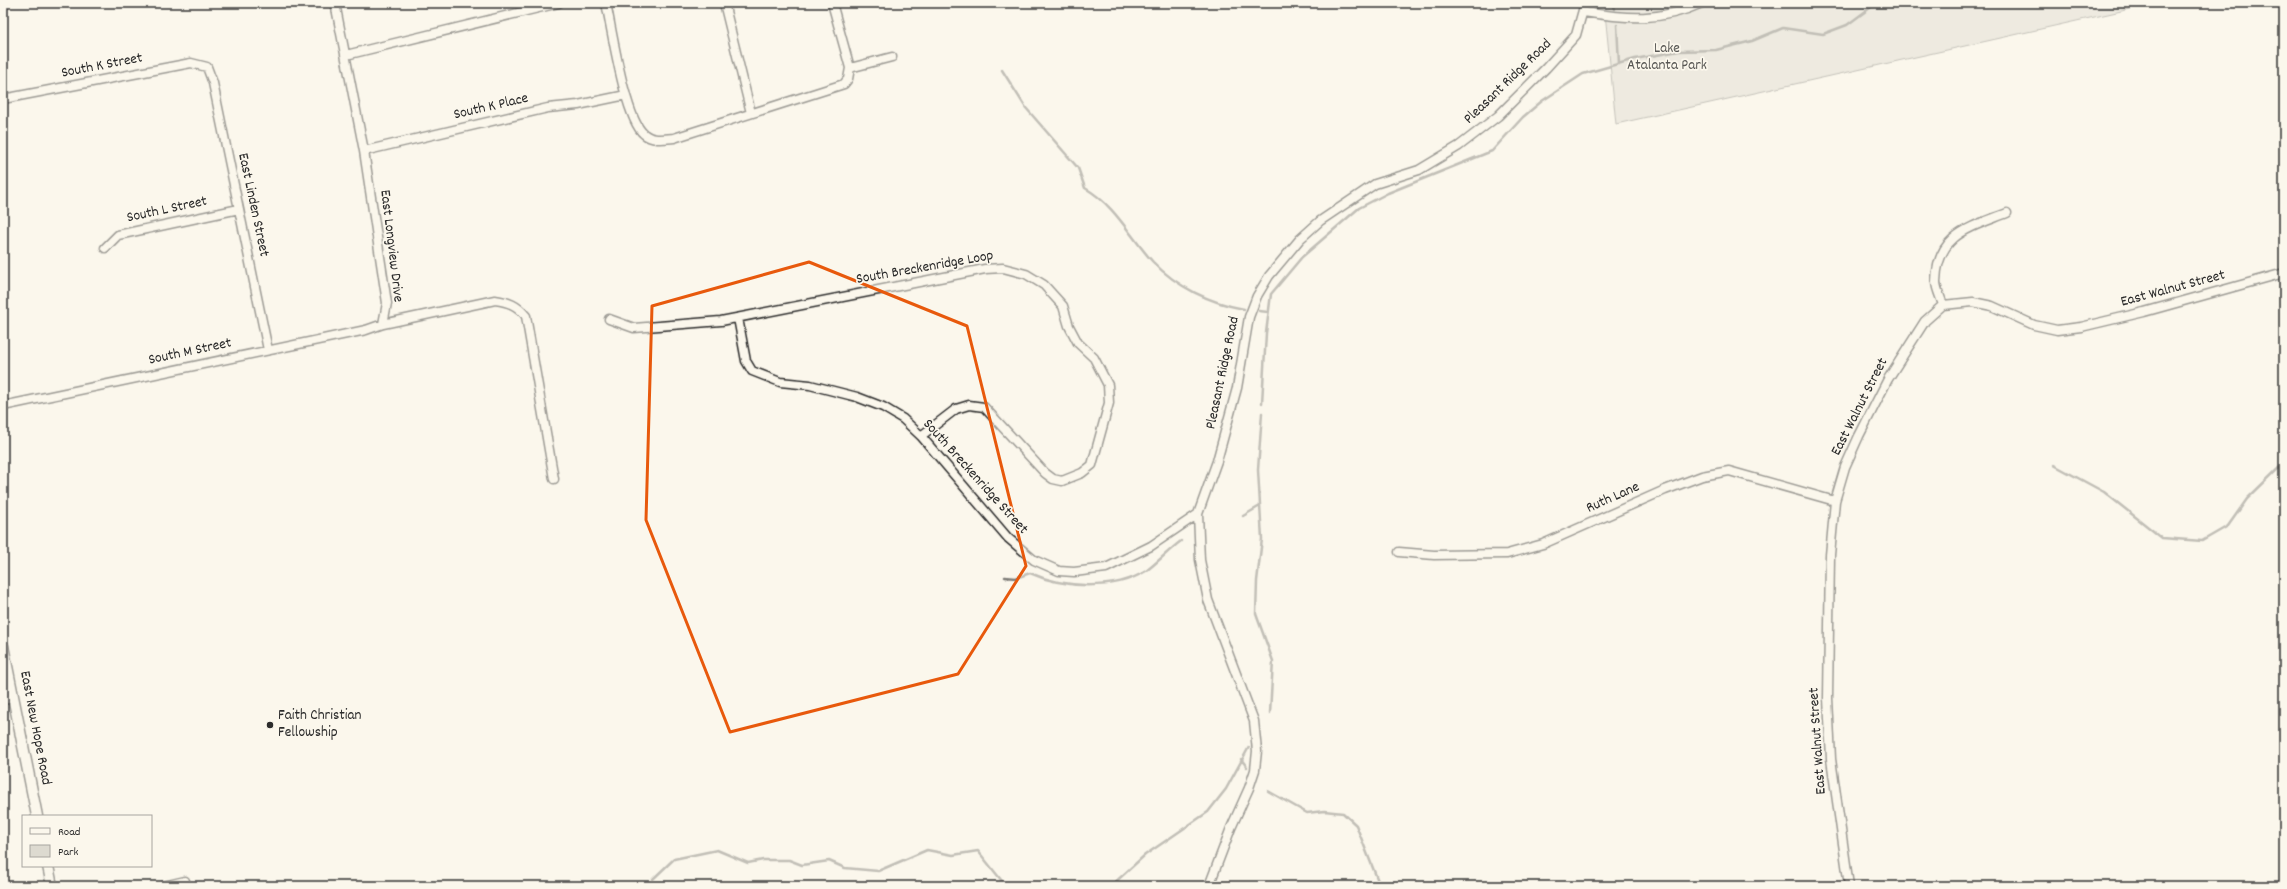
<svg xmlns="http://www.w3.org/2000/svg" width="2287" height="889" viewBox="0 0 2287 889" font-family="Dekko,sans-serif">
<style>
.green{fill:#dddad0;stroke:#84827e}
.lines{fill:none;stroke-linecap:round;stroke-linejoin:round}
.stream{stroke:#7b7a75;stroke-width:2.5}
.minor-casing{stroke:#2b2b2b;stroke-width:11}
.tertiary-casing{stroke:#2b2b2b;stroke-width:13}
.minor{stroke:#fbf7ec;stroke-width:8}
.tertiary{stroke:#fbf7ec;stroke-width:10}
.marked{fill:none;stroke:#e8590c;stroke-width:3;stroke-linejoin:round}
.poi-dot{fill:#2b2b2b;stroke:#fbf7ec;stroke-width:1.5}
.labels{text-anchor:middle;dominant-baseline:central;stroke-width:3.5;stroke-linejoin:round;paint-order:stroke}
.park-label{font-size:15px;fill:#585754;stroke:#fbf7ec}
.street-label{font-size:15px;fill:#2b2b2b;stroke:#fbf7ec}
.poi-label{font-size:15px;fill:#2b2b2b;stroke:#fbf7ec;text-anchor:start}
</style>
<rect width="100%" height="100%" fill="#fbf7ec"/>
<filter id="ink" filterUnits="userSpaceOnUse"><feTurbulence type="fractalNoise" baseFrequency=".025" numOctaves="2"/><feDisplacementMap in="SourceGraphic" scale="8" xChannelSelector="R" yChannelSelector="G"/><feConvolveMatrix kernelMatrix="1 2 1 2 8 2 1 2 1" color-interpolation-filters="sRGB"/></filter>
<g filter="url(#ink)">
<path class="green" d="M1604 3H2157L1616 124Z"/>
<g class="lines">
<path class="stream" d="M1612 3 1614 9
M1617 25 1619 64
M1002 70 1026 108 1078 168 1085 188C1115 205 1131 238 1153 262 1177 287 1210 303 1244 309
M1259 311 1268 312
M1262 403 1266 333 1271 294 1302 257 1359 208 1388 193 1492 151 1523 117 1542 101 1583 74 1635 59 1679 51 1716 50 1752 41 1783 28 1823 34 1847 25 1874 5 1881 3
M1262 413 1258 470 1262 539 1257 581 1256 614 1273 661 1270 713
M2054 465 2104 492 2162 538 2202 541 2228 526 2247 499 2284 463
M1243 516 1260 506
M1005 577 1016 578 1030 573C1063 588 1114 591 1146 571 1158 562 1169 550 1181 541
M1241 759 1247 767
M1268 791 1307 813 1324 811 1343 813 1356 825 1380 886
M653 879 674 859 717 850 748 863 763 860H789L802 865 829 861 845 868 878 871 927 850 953 855 978 851 1006 886
M1111 886 1145 855 1208 812 1226 789 1249 747"/>
<g class="minor-casing">
<path id="minor" d="M335 3 364 151 387 303 383 324
M606 3C612 30 625 119 644 134 652 141 664 139 674 138L844 84 848 79 850 68 832 3
M724 3 751 113
M1584 12C1627 19 1660 22 1702 3
M346 55 559 3
M850 68 892 57
M3 99 191 63 207 67 213 83 268 350
M364 151 548 108 578 105 626 95
M105 248 118 235 239 209
M1943 305C1941 298 1936 289 1936 282 1937 234 1969 228 2007 213
M738 318 746 361 752 371 780 382 810 385 857 397 883 407 903 419 921 436 1008 538 1034 560 1059 571 1074 572 1106 568 1151 546 1198 514
M609 319 634 328 721 321 985 269 1003 268 1026 274 1044 285 1063 306 1069 326 1078 343 1094 358 1108 385 1109 403 1092 465 1082 473 1062 481 1053 479 1045 473 984 407 969 405 956 409 921 436
M3 406 366 330 383 324 495 300C509 302 517 305 526 316L554 479
M1399 552 1434 555 1507 554 1543 544 1665 490 1702 476 1729 471 1835 501
M3 700 13 698
M163 886 185 881
M1209 886 1231 828 1249 788 1255 770 1257 751 1254 721 1208 600 1200 560 1198 514 1217 461 1237 388 1249 317 1257 296 1269 276 1300 239 1320 221 1375 184 1419 170 1459 146 1498 116 1546 68 1576 35 1585 3
M1849 886 1831 759 1828 698 1830 555 1835 501 1845 467 1859 436 1888 379 1925 321 1943 305 1973 302 1992 306 2034 325 2057 330 2081 327 2144 312 2284 273"/>
</g>
<g class="tertiary-casing">
<path id="tertiary" d="M3 646 37 816
M48 866 52 886"/>
</g>
<use href="#minor" class="minor"/>
<use href="#tertiary" class="tertiary"/>
</g>
</g>
<path d="M0 0H2287V889H0ZM809 262 967 326 1026 566 958 674 730 732 646 520 652 306Z" fill="#fbf7ec" fill-opacity=".55" fill-rule="evenodd"/>
<path class="marked" d="M809 262 967 326 1026 566 958 674 730 732 646 520 652 306Z"/>
<circle class="poi-dot" cx="270" cy="725" r="4"/>
<g class="labels">
<g class="park-label">
<text x="1667" y="49">Lake<tspan x="1667" dy="17">Atalanta Park</tspan></text>
</g>
<g class="street-label">
<text transform="translate(102 66) rotate(-11)">South K Street</text>
<text transform="translate(1508 82) rotate(-44)">Pleasant Ridge Road</text>
<text transform="translate(491 107) rotate(-13)">South K Place</text>
<text transform="translate(253 205) rotate(78)">East Linden Street</text>
<text transform="translate(167 210) rotate(-12)">South L Street</text>
<text transform="translate(391 246) rotate(83)">East Longview Drive</text>
<text transform="translate(925 268) rotate(-10)">South Breckenridge Loop</text>
<text transform="translate(2173 289) rotate(-15)">East Walnut Street</text>
<text transform="translate(190 352) rotate(-12)">South M Street</text>
<text transform="translate(1223 373) rotate(-78)">Pleasant Ridge Road</text>
<text transform="translate(1860 407) rotate(-63)">East Walnut Street</text>
<text transform="translate(975 477) rotate(48)">South Breckenridge Street</text>
<text transform="translate(1613 498) rotate(-24)">Ruth Lane</text>
<text transform="translate(35 728) rotate(79)">East New Hope Road</text>
<text transform="translate(1818 741) rotate(-94)">East Walnut Street</text>
</g>
<g class="poi-label">
<text x="278" y="716">Faith Christian<tspan x="278" dy="17">Fellowship</tspan></text>
</g>
</g>
<rect width="2287" height="889" fill="none" stroke="#fbf7ec" stroke-width="16"/>
<rect x="8" y="8" width="2271" height="873" fill="none" stroke="#2b2b2b" stroke-width="1.5" filter="url(#ink)"/>
<rect x="22" y="815" width="130" height="52" fill="#fbf7ec" stroke="#a8a59f"/>
<rect x="30" y="828" width="20" height="6" fill="#fbf7ec" stroke="#a8a59f"/>
<text x="58" y="835" font-size="12" fill="#2b2b2b">Road</text>
<rect x="30" y="845" width="20" height="12" fill="#dddad0" stroke="#a8a59f"/>
<text x="58" y="855" font-size="12" fill="#2b2b2b">Park</text>
</svg>
